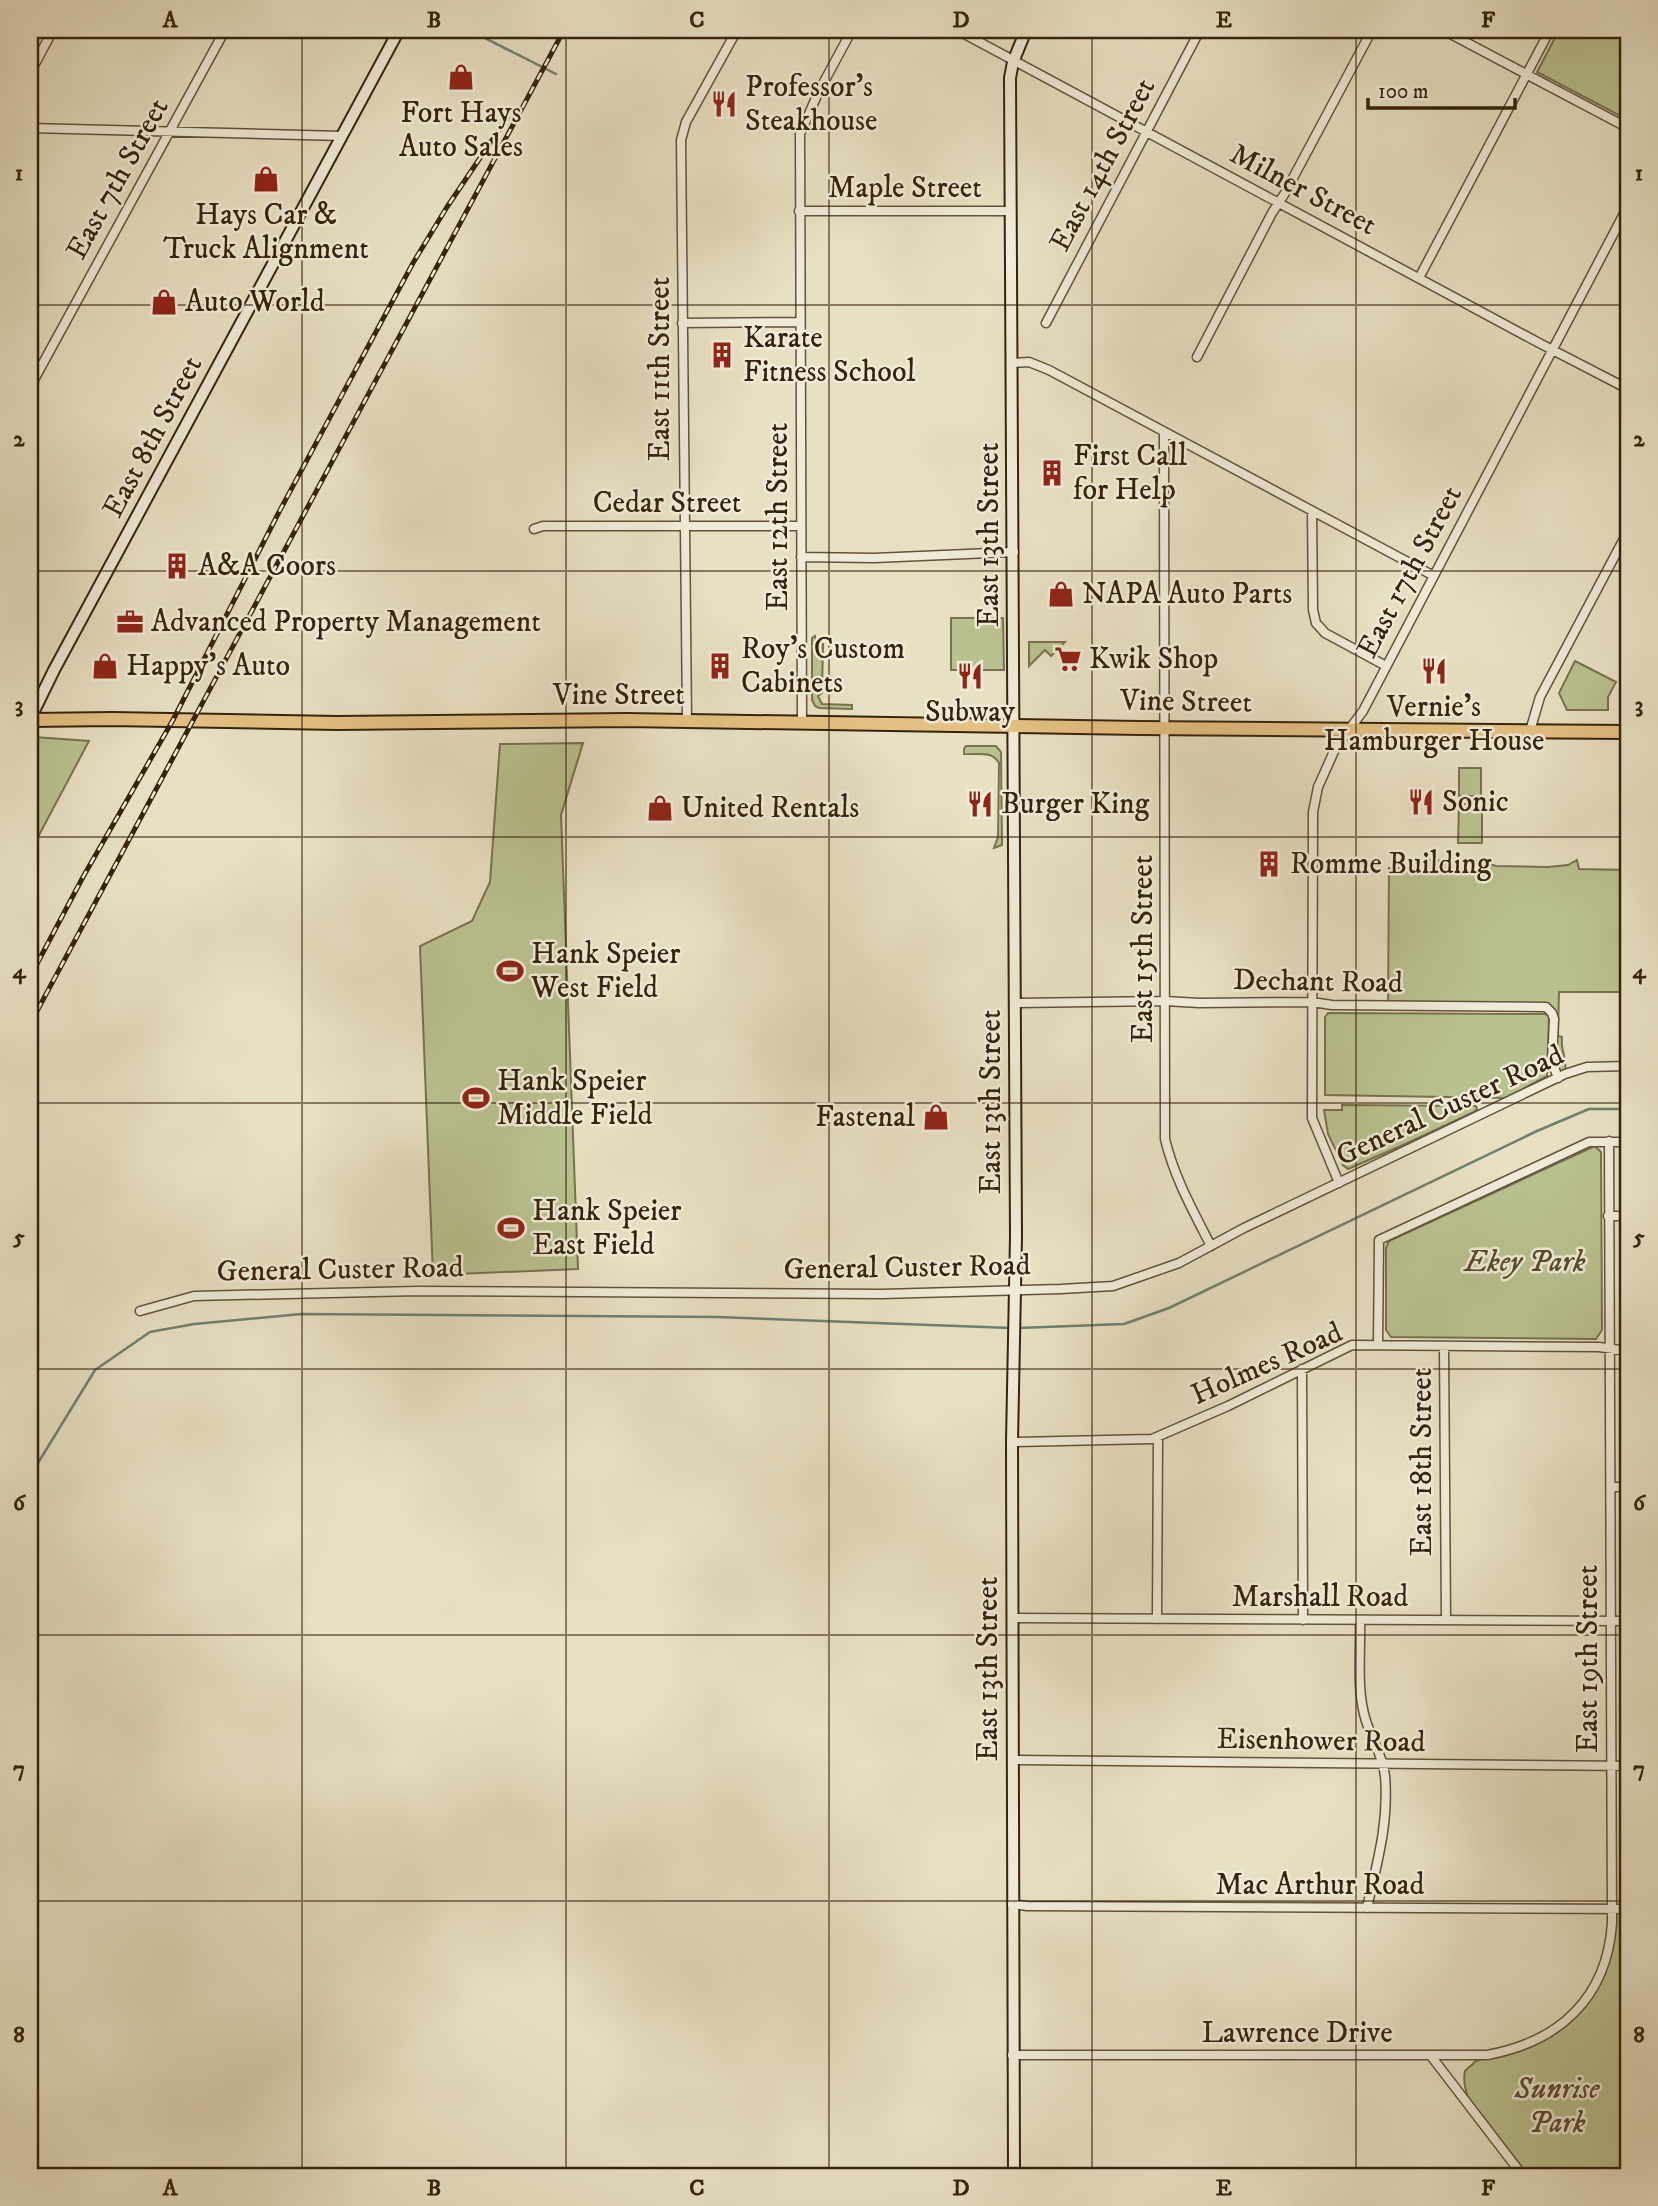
<svg xmlns="http://www.w3.org/2000/svg" width="1658" height="2206" viewBox="0 0 1658 2206" font-family="'IM FELL DW Pica',serif">
<style>
.green{fill:#bac190;stroke:#78724e;stroke-width:2}
.lines{fill:none;stroke-linecap:round;stroke-linejoin:round}
.stream{stroke:#707f6f;stroke-width:2.5}
.street-casing{stroke:#62523a;stroke-width:11}
.secondary-casing{stroke:#36230d;stroke-width:14}
.primary-casing{stroke:#36230d;stroke-width:16}
.street{stroke:#f0ebd8;stroke-width:8}
.secondary{stroke:#f0ebd8;stroke-width:10}
.primary{stroke:#e4c082;stroke-width:12}
.rail-casing{stroke:#36230d;stroke-width:5}
.rail{stroke:#f0ebd8;stroke-width:2.5;stroke-dasharray:8;stroke-linecap:butt}
.grid{fill:none;stroke:#36230d;stroke-width:2;stroke-opacity:0.55}
.labels{text-anchor:middle;dominant-baseline:central;stroke-width:5;stroke-linejoin:round;paint-order:stroke}
.poi-label{font-size:30px;fill:#36230d;stroke:#f0ebd8;text-anchor:start}
.street-label{font-size:30px;fill:#36230d;stroke:#f0ebd8}
.park-label{font-size:30px;font-style:italic;fill:#574a2e;stroke:#f0ebd8}
.neatline{fill:none;stroke:#36230d;stroke-width:2.5}
.grid-label{font-size:23px;text-anchor:middle;font-weight:bold;fill:#36230d}
</style>
<rect width="100%" height="100%" fill="#e8e0c3"/>
<filter id="stains"><feTurbulence type="fractalNoise" baseFrequency=".00286" numOctaves="4"/><feColorMatrix values="0 0 0 0 .2 0 0 0 0 .09 0 0 0 0 .02 0 0 0 .5 -.17"/></filter>
<radialGradient id="worn" r=".72"><stop offset=".6" stop-color="#630" stop-opacity="0"/><stop offset="1" stop-color="#630" stop-opacity=".3"/></radialGradient>
<path class="green" d="M1559 30H1628V120L1537 72Z
M951 618H1003L1004 670H951Z
M815 636 816 642 823 644 822 693 818 696 822 704 852 705V709L819 708 815 706 812 700V638Z
M1029 642H1065L1051 656 1045 650 1029 666Z
M1575 661 1616 682 1608 697V710H1567L1559 693Z
M34 737 89 741 30 852V745Z
M583 743 561 815 578 1269 433 1275 420 946 472 921 490 882 500 744Z
M966 746H996L1001 752 1002 845 994 848 998 837 999 763C992 750 977 755 964 754V749Z
M1459 768H1481V796H1459Z
M1459 804H1482V843H1458Z
M1420 860 1480 861 1496 866 1548 867 1568 865 1577 860 1579 869 1628 870V992H1559L1558 1036 1562 1037C1560 1049 1568 1061 1565 1074L1555 1071 1554 1019 1549 1009 1388 1006 1389 868H1419Z
M1328 1013 1546 1014 1549 1017 1547 1076 1506 1098 1325 1095V1017Z
M1342 1105 1476 1106 1477 1109 1474 1112 1401 1146 1348 1169 1343 1165 1328 1134 1324 1110H1342Z
M1595 1146 1601 1152 1602 1330 1596 1339 1391 1337 1386 1330V1248L1389 1241Z
M1612 1909H1628V2176H1523C1503 2151 1458 2105 1465 2071L1476 2061 1522 2046 1559 2026 1604 1970Z"/>
<g class="lines">
<path class="stream" d="M469 30 556 74
M1018 1328 1124 1324 1169 1308 1537 1131 1589 1109H1628
M30 1476 95 1370 150 1332 194 1324 301 1314 717 1317 1011 1328"/>
<g class="street-casing">
<path id="street" d="M957 30 1541 344 1628 389
M1443 30 1628 128
M30 73 53 30
M30 128 342 136
M799 211H1011
M1419 278 1550 30
M682 323 800 322
M1046 323 1200 30
M1197 357 1272 213 1285 193 1372 30
M1013 363 1029 362 1049 370 1434 576
M30 387 225 30
M1164 432 1165 1139C1174 1177 1193 1211 1211 1246
M1312 511 1313 610 1316 623 1325 633 1386 666
M534 529 543 526H801
M801 557 874 558 1014 552
M687 721 681 140 686 122 737 30
M802 723 800 134 819 91 852 30
M1530 731 1540 697 1628 531
M1015 1003 1165 1001 1199 1003 1312 1002 1332 1005 1546 1007 1552 1013 1554 1019 1552 1062 1558 1078
M1339 1183 1312 1118 1313 812 1318 787 1336 747 1363 711 1628 206
M1608 1216H1628
M140 1311 194 1296 418 1291 882 1294 1061 1289 1113 1286 1179 1263 1244 1228 1565 1074 1587 1067 1628 1066
M1378 1345 1379 1240 1589 1142H1628
M1444 1346 1446 1620
M1302 1369 1303 1620
M1012 1442 1152 1439 1228 1406 1352 1345 1599 1347 1628 1351
M1611 1487H1628
M1012 1618 1628 1621
M1157 1619 1158 1438
M1360 1620C1361 1653 1356 1690 1366 1721 1372 1740 1383 1756 1385 1776 1389 1823 1377 1863 1367 1908
M1012 1760 1628 1766
M1012 1904 1027 1906 1628 1909
M1012 2055H1487C1559 2042 1607 1998 1612 1923L1609 1141
M1431 2056 1523 2176"/>
</g>
<g class="secondary-casing">
<path id="secondary" d="M30 719 54 670 399 30
M1014 2176 1012 1442 1016 1237 1010 78 1013 62 1026 30"/>
</g>
<g class="primary-casing">
<path id="primary" d="M30 720 112 719 337 723 627 720 1140 728 1628 732"/>
</g>
<use href="#street" class="street"/>
<use href="#secondary" class="secondary"/>
<use href="#primary" class="primary"/>
<g class="rail-casing">
<path id="rail" d="M30 977 83 877 173 720 279 512 413 263 447 207 507 118
M30 1024 564 30"/>
</g>
<use href="#rail" class="rail"/>
</g>
<path class="grid" d="M302 30V2176M566 30V2176M829 30V2176M1092 30V2176M1356 30V2176M30 305H1628M30 571H1628M30 837H1628M30 1103H1628M30 1369H1628M30 1635H1628M30 1901H1628"/>
<defs>
<g id="shop-bare" transform="scale(2.1)"><path d="M-5-2.5h2.3a2.7 3.5 0 0 1 5.4 0H5L5.5 6h-11ZM-1.5-2.5h3a1.5 2.3 0 0 0-3 0Z" fill="#8f2418" stroke="#f0ebd8" stroke-width="2.5" paint-order="stroke"/></g>
<g id="restaurant-bare" transform="scale(2.1)"><path d="M-5-6h1v4h1v-4h1v4h1v-4h1v5L-1.5 .5V6h-2V.5L-5-1ZM5-6V6H3V1.5H1.5Q1.5-4 5-6Z" fill="#8f2418" stroke="#f0ebd8" stroke-width="2.5" paint-order="stroke"/></g>
<g id="building-bare" transform="scale(2.1)"><path d="M-4-6H4V6H1V3H-1V6H-4ZM-2.5-4.3h1.7v1.8h-1.7ZM.8-4.3h1.7v1.8H.8ZM-2.5-1h1.7V.8h-1.7ZM.8-1h1.7V.8H.8Z" fill="#8f2418" stroke="#f0ebd8" stroke-width="2.5" paint-order="stroke"/></g>
<g id="office-bare" transform="scale(2.1)"><path d="M-6-3h4V-5.5h4V-3h4V5H-6ZM-1-4.5V-3h2v-1.5ZM-6 0V1H6V0Z" fill="#8f2418" stroke="#f0ebd8" stroke-width="2.5" paint-order="stroke"/></g>
<g id="supermarket-bare" transform="scale(2.1)"><path d="M-6-5.5h2.5l.6 2H6L4.5 2H-2.5L-4.4-4H-6ZM-1.5 3.2a1.3 1.3 0 1 0 .1 0ZM3 3.2a1.3 1.3 0 1 0 .1 0Z" fill="#8f2418" stroke="#f0ebd8" stroke-width="2.5" paint-order="stroke"/></g>
<g id="stadium-bare" transform="scale(2.1)"><path d="M0-5a6.5 5 0 1 0 0 10a6.5 5 0 1 0 0-10ZM-3.5-1.8h7v3.6h-7Z" fill="#8f2418" stroke="#f0ebd8" stroke-width="2.5" paint-order="stroke"/></g>
</defs>
<g fill-rule="evenodd">
<use href="#shop-bare" x="461" y="77"/>
<use href="#restaurant-bare" x="724" y="104"/>
<use href="#shop-bare" x="266" y="179"/>
<use href="#shop-bare" x="164" y="302"/>
<use href="#building-bare" x="722" y="355"/>
<use href="#building-bare" x="1052" y="473"/>
<use href="#building-bare" x="177" y="566"/>
<use href="#shop-bare" x="1061" y="594"/>
<use href="#office-bare" x="130" y="622"/>
<use href="#supermarket-bare" x="1068" y="659"/>
<use href="#shop-bare" x="105" y="666"/>
<use href="#building-bare" x="720" y="666"/>
<use href="#restaurant-bare" x="1434" y="671"/>
<use href="#restaurant-bare" x="970" y="676"/>
<use href="#restaurant-bare" x="1421" y="802"/>
<use href="#restaurant-bare" x="980" y="804"/>
<use href="#shop-bare" x="660" y="808"/>
<use href="#building-bare" x="1269" y="864"/>
<use href="#stadium-bare" x="510" y="971"/>
<use href="#stadium-bare" x="476" y="1098"/>
<use href="#shop-bare" x="936" y="1117"/>
<use href="#stadium-bare" x="511" y="1228"/>
</g>
<g class="labels">
<g class="poi-label">
<text x="745" y="87">Professor's<tspan x="745" dy="34">Steakhouse</tspan></text>
<text x="461" y="113" text-anchor="middle">Fort Hays<tspan x="461" dy="34">Auto Sales</tspan></text>
<text x="266" y="215" text-anchor="middle">Hays Car &amp;<tspan x="266" dy="34">Truck Alignment</tspan></text>
<text x="185" y="302">Auto World</text>
<text x="743" y="338">Karate<tspan x="743" dy="34">Fitness School</tspan></text>
<text x="1073" y="456">First Call<tspan x="1073" dy="34">for Help</tspan></text>
<text x="198" y="566">A&amp;A Coors</text>
<text x="1082" y="594">NAPA Auto Parts</text>
<text x="151" y="622">Advanced Property Management</text>
<text x="741" y="649">Roy's Custom<tspan x="741" dy="34">Cabinets</tspan></text>
<text x="1089" y="659">Kwik Shop</text>
<text x="126" y="666">Happy's Auto</text>
<text x="1434" y="707" text-anchor="middle">Vernie's<tspan x="1434" dy="34">Hamburger House</tspan></text>
<text x="970" y="712" text-anchor="middle">Subway</text>
<text x="1442" y="802">Sonic</text>
<text x="1001" y="804">Burger King</text>
<text x="681" y="808">United Rentals</text>
<text x="1290" y="864">Romme Building</text>
<text x="531" y="954">Hank Speier<tspan x="531" dy="34">West Field</tspan></text>
<text x="497" y="1081">Hank Speier<tspan x="497" dy="34">Middle Field</tspan></text>
<text x="915" y="1117" text-anchor="end">Fastenal</text>
<text x="532" y="1211">Hank Speier<tspan x="532" dy="34">East Field</tspan></text>
</g>
<g class="street-label">
<text transform="translate(1103 165) rotate(-62)">East 14th Street</text>
<text transform="translate(118 179) rotate(-61)">East 7th Street</text>
<text x="905" y="188">Maple Street</text>
<text transform="translate(1303 190) rotate(28)">Milner Street</text>
<text transform="translate(660 369) rotate(-90)">East 11th Street</text>
<text transform="translate(153 437) rotate(-62)">East 8th Street</text>
<text x="667" y="503">Cedar Street</text>
<text transform="translate(778 517) rotate(-90)">East 12th Street</text>
<text transform="translate(989 535) rotate(-90)">East 13th Street</text>
<text transform="translate(1410 572) rotate(-62)">East 17th Street</text>
<text x="619" y="695">Vine Street</text>
<text transform="translate(1186 702) rotate(1)">Vine Street</text>
<text transform="translate(1143 949) rotate(-90)">East 15th Street</text>
<text transform="translate(1318 982) rotate(1)">Dechant Road</text>
<text transform="translate(991 1102) rotate(-90)">East 13th Street</text>
<text transform="translate(1450 1106) rotate(-25)">General Custer Road</text>
<text transform="translate(907 1268) rotate(-1)">General Custer Road</text>
<text transform="translate(340 1270) rotate(-1)">General Custer Road</text>
<text transform="translate(1267 1364) rotate(-24)">Holmes Road</text>
<text transform="translate(1422 1462) rotate(-90)">East 18th Street</text>
<text x="1320" y="1597">Marshall Road</text>
<text transform="translate(1588 1659) rotate(-90)">East 19th Street</text>
<text transform="translate(988 1669) rotate(-90)">East 13th Street</text>
<text transform="translate(1321 1741) rotate(1)">Eisenhower Road</text>
<text x="1320" y="1885">Mac Arthur Road</text>
<text x="1297" y="2033">Lawrence Drive</text>
</g>
<g class="park-label">
<text x="1525" y="1262">Ekey Park</text>
<text x="1557" y="2089">Sunrise<tspan x="1557" dy="34">Park</tspan></text>
</g>
</g>
<rect width="1658" height="2206" fill="none" stroke="#e8e0c3" stroke-width="77"/>
<path d="M1368 98v10h147v-10" fill="none" stroke="#36230d" stroke-width="3.5"/>
<text x="1378" y="98" font-size="21" fill="#36230d" stroke="#f0ebd8" stroke-width="5" paint-order="stroke">100 m</text>
<rect x="38" y="38" width="1582" height="2130" class="neatline"/>
<g class="grid-label">
<text x="170" y="27">A</text>
<text x="434" y="27">B</text>
<text x="697" y="27">C</text>
<text x="961" y="27">D</text>
<text x="1224" y="27">E</text>
<text x="1488" y="27">F</text>
<text x="19" y="180">1</text>
<text x="1639" y="180">1</text>
<text x="19" y="446">2</text>
<text x="1639" y="446">2</text>
<text x="19" y="712">3</text>
<text x="1639" y="712">3</text>
<text x="19" y="978">4</text>
<text x="1639" y="978">4</text>
<text x="19" y="1244">5</text>
<text x="1639" y="1244">5</text>
<text x="19" y="1510">6</text>
<text x="1639" y="1510">6</text>
<text x="19" y="1776">7</text>
<text x="1639" y="1776">7</text>
<text x="19" y="2042">8</text>
<text x="1639" y="2042">8</text>
<text x="170" y="2195">A</text>
<text x="434" y="2195">B</text>
<text x="697" y="2195">C</text>
<text x="961" y="2195">D</text>
<text x="1224" y="2195">E</text>
<text x="1488" y="2195">F</text>
</g>
<rect width="100%" height="100%" filter="url(#stains)"/>
<rect width="100%" height="100%" fill="url(#worn)"/>
</svg>
